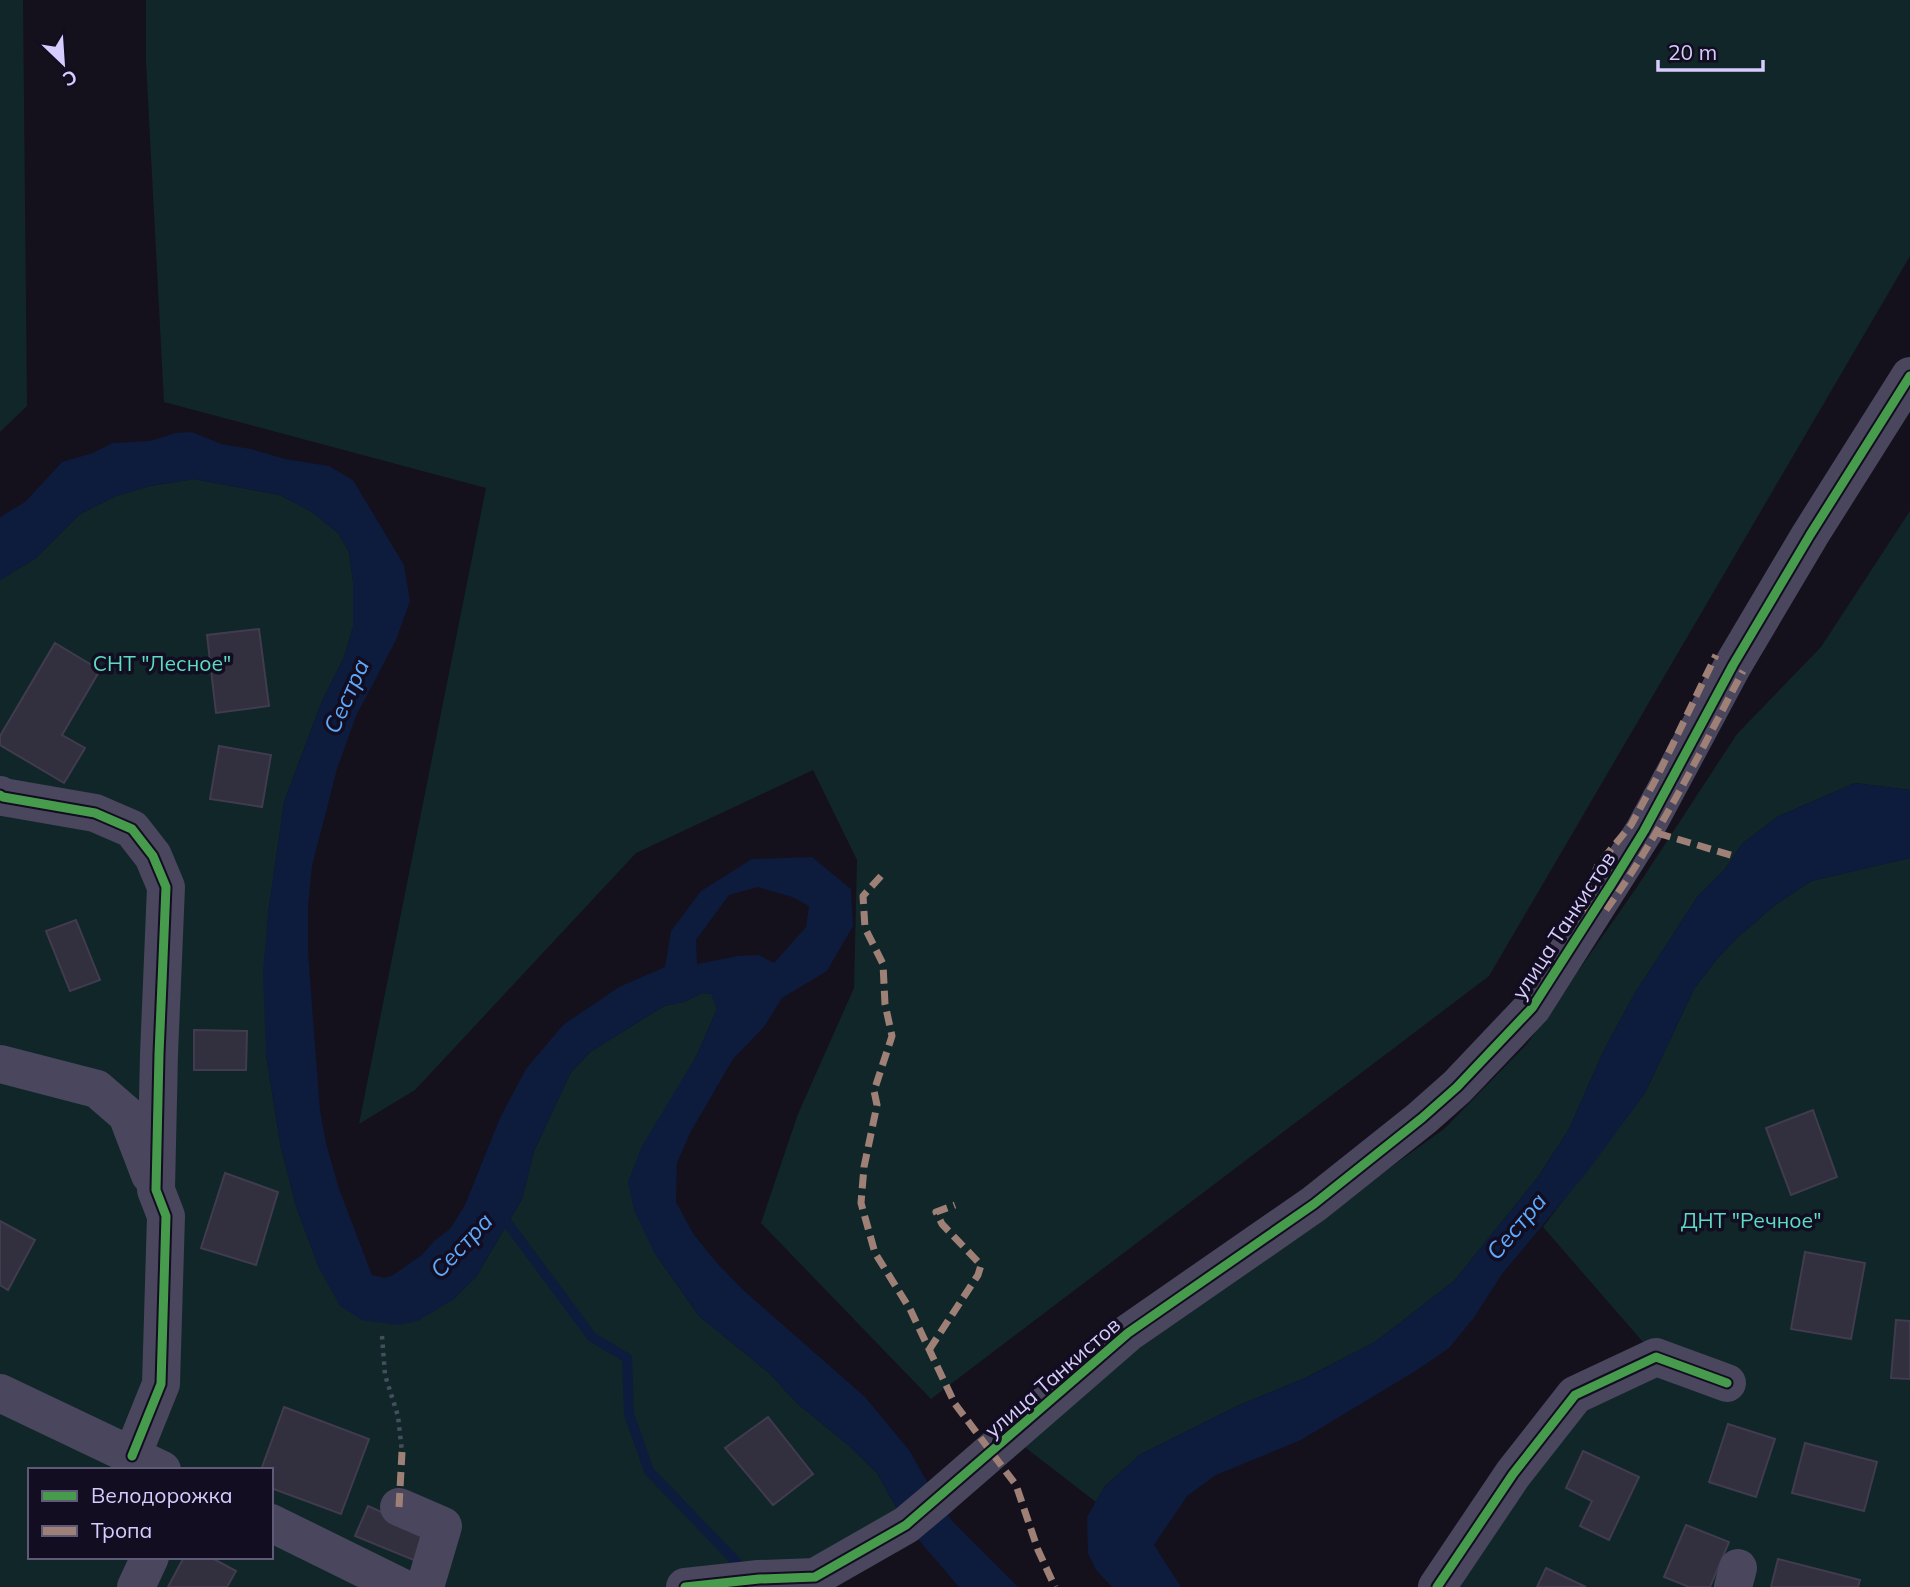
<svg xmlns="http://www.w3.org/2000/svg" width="1910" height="1587" viewBox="0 0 1910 1587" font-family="Mulish,sans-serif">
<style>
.green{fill:#112628;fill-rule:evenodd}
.water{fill:#0d1b3d;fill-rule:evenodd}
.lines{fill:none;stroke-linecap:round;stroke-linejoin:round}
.stream{stroke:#0d1b3d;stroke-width:10}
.building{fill:#322f3e;stroke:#413b4f;stroke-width:2}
.path{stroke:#444f5d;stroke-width:4.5;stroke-dasharray:3.5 5;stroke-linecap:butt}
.minor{stroke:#49465d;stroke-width:38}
.tertiary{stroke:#49465d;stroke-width:38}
.quiet{stroke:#9e8076;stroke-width:7;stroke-dasharray:14 7;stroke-linecap:butt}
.cycleway-casing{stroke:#120d20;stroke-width:13}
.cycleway{stroke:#469c4c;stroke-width:9}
.labels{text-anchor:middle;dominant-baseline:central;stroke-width:7;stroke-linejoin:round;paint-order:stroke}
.park-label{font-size:21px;fill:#5bdcc3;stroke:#120d20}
.street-label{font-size:21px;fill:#d6cdfe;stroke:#120d20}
.water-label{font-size:23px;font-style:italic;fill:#5eaafc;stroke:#120d20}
</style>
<rect width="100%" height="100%" fill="#14111c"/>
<path class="green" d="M0 0H23L27 406 0 432Z
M146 0H1910V256L1489 976 931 1399 761 1223 798 1114 854 988 857 860 813 770 636 853 415 1090 359 1124 486 488 164 402 146 62Z
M194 479 280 495 312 512 338 533 349 552 353 581V627L344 657 322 701 284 802 268 914 266 1054 280 1143 296 1206 319 1268 454 1299 476 1277 522 1199 534 1151 571 1072 590 1052 664 1006 684 1002 702 993 712 994 717 1009 697 1055 667 1108 654 1252 699 1316 768 1372 798 1404 848 1445 877 1473 900 1514 831 1587H0V580L36 558 80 514 116 496 150 486ZM30 1470H271V1557H30Z
M1910 511V790L1855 783 1777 817 1742 844 1725 869 1698 896 1635 993 1604 1050 1569 1129 1538 1177 1454 1281 1375 1342 1305 1378 1237 1406 1141 1454 1105 1486 1096 1502 1022 1445 1137 1350 1444 1129 1527 1044 1637 887 1737 734 1821 647Z
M1910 858V1587H1437L1575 1395 1656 1357 1543 1227 1645 1093 1694 989 1716 960 1737 938 1775 905 1811 881Z"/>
<path class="water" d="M192 432 221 444 251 449 285 459 329 466 353 480 404 565 410 601 396 640 356 716 337 769 312 866 308 907V952L320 1111 326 1143 339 1189 372 1275 385 1278 393 1275 422 1255 434 1241 450 1229 465 1205 500 1118 526 1069 563 1025 619 987 665 967 671 931 701 891 752 859 812 857 851 889 853 926 827 971 782 998 764 1027 733 1059 690 1133 677 1163 676 1202 694 1235 717 1263 741 1288 865 1397 909 1450 937 1499 953 1522 1018 1587H959L906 1525 877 1473 848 1445 798 1404 768 1372 699 1316 654 1252 634 1210 628 1182 642 1146 697 1055 717 1009 711 994 702 993 684 1002 664 1006 590 1052 571 1072 534 1151 522 1199 476 1277 454 1299 418 1321 397 1325 362 1320 340 1306 319 1268 296 1206 280 1143 266 1054 263 972 268 914 284 802 322 701 344 657 353 627V581L349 552 338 533 312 512 280 495 194 479 150 486 116 496 80 514 36 558 0 580V517L25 502 62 462 93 453 113 443 150 441 176 433ZM758 887 792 897 809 906 806 927 774 963 759 955 738 956 697 964 696 940 729 895Z
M1855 783 1910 790V858L1811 881 1775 905 1737 938 1716 960 1694 989 1645 1093 1587 1172 1502 1274 1473 1319 1449 1348 1417 1370 1301 1440 1216 1475 1187 1496 1154 1545 1181 1587H1112L1096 1570 1088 1553 1087 1517 1105 1486 1141 1454 1237 1406 1305 1378 1375 1342 1454 1281 1538 1177 1569 1129 1604 1050 1635 993 1698 896 1725 869 1742 844 1777 817Z"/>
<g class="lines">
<path class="stream" d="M500 1213 592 1337 627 1358 629 1414 649 1471 744 1570"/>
</g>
<path class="building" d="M259 629 269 706 216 713 207 635Z
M55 643 100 670 62 735 85 748 64 783 0 745V736Z
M219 746 271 755 262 807 210 799Z
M76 920 100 980 70 991 46 931Z
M194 1030 247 1031 246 1070H194Z
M1813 1110 1837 1177 1791 1195 1766 1128Z
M225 1173 278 1192 256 1265 201 1248Z
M0 1221 35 1240 8 1290 0 1285Z
M1805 1252 1865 1263 1851 1339 1791 1329Z
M1896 1320 1910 1321V1379L1891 1378Z
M284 1407 369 1439 341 1514 271 1488V1470H261Z
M768 1417 813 1474 773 1505 725 1448Z
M1728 1424 1775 1439 1756 1497 1709 1482Z
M1805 1443 1877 1462 1864 1511 1792 1493Z
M1583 1451 1639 1477 1609 1540 1580 1526 1592 1501 1566 1488Z
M368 1506 424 1531 416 1561 355 1536Z
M1686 1525 1729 1542 1710 1587H1689L1664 1577Z
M184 1557H210L236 1571 227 1587H168Z
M1778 1559 1860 1580 1858 1587H1771Z
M1546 1568 1586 1587H1537Z"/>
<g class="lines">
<path class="path" d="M382 1336 385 1375 398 1416 402 1452"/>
<path class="minor" d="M0 795 3 797 95 813 132 829 153 856 166 887 159 1054 156 1190 166 1216 161 1384 132 1456
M0 1064 97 1089 127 1115 150 1175
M0 1393 162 1470
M399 1507 443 1526 425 1587
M271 1523 401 1587
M136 1587 150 1557
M685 1587 759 1579 815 1577 906 1525 937 1499
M1437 1587 1513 1474 1575 1395 1656 1357 1727 1383
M1733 1587 1738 1568"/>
<path class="tertiary" d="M937 1499 1128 1333 1314 1204 1422 1118 1457 1087 1532 1008 1644 831 1733 665 1810 535 1910 376"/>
<path class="quiet" d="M1657 833 1734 856
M881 876 863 896 865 928 883 964 885 1004 892 1036 874 1091 877 1105 864 1167 861 1203 875 1253 910 1309 955 1404 1016 1485 1038 1550 1055 1587
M1606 910C1660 835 1700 752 1743 671
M1589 918 1585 895 1598 865 1631 825 1657 777 1716 655
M929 1350 978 1275 981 1265 942 1224 936 1212 955 1205
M399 1507 402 1452"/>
<g class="cycleway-casing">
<path id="cycleway" d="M0 795 3 797 95 813 132 829 153 856 166 887 159 1054 156 1190 166 1216 161 1384 132 1456
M685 1587 759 1579 815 1577 906 1525 1128 1333 1314 1204 1422 1118 1457 1087 1532 1008 1612 883 1644 831 1733 665 1810 535 1910 376
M1437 1587 1513 1474 1575 1395 1656 1357 1727 1383"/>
</g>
<use href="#cycleway" class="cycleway"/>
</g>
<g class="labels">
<g class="park-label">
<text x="162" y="663">СНТ "Лесное"</text>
<text x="1751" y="1220">ДНТ "Речное"</text>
</g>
<g class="street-label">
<text transform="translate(1563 925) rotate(-57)">улица Танкистов</text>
<text transform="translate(1052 1377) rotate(-41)">улица Танкистов</text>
</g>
<g class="water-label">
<text transform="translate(346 696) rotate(-66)">Сестра</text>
<text transform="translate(1516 1226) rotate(-50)">Сестра</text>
<text transform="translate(461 1245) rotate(-47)">Сестра</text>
</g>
</g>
<rect x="28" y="1468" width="245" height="91" fill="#120d20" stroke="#605a79" stroke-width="2"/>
<rect x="42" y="1491" width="35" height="10" fill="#469c4c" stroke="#605a79" stroke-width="2"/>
<text x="91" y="1503" font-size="21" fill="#d6cdfe">Велодорожка</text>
<rect x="42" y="1526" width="35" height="10" fill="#9e8076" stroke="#605a79" stroke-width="2"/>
<text x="91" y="1538" font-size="21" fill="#d6cdfe">Тропа</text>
<g transform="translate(63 63) rotate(155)" stroke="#120d20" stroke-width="5" paint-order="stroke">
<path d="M0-5L12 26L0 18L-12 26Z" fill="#d6cdfe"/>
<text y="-10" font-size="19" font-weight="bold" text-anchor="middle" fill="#d6cdfe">С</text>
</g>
<path d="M1658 60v10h105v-10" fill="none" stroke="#d6cdfe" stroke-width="3.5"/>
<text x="1668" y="60" font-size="21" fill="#d6cdfe" stroke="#120d20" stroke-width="5" paint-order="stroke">20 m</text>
</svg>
